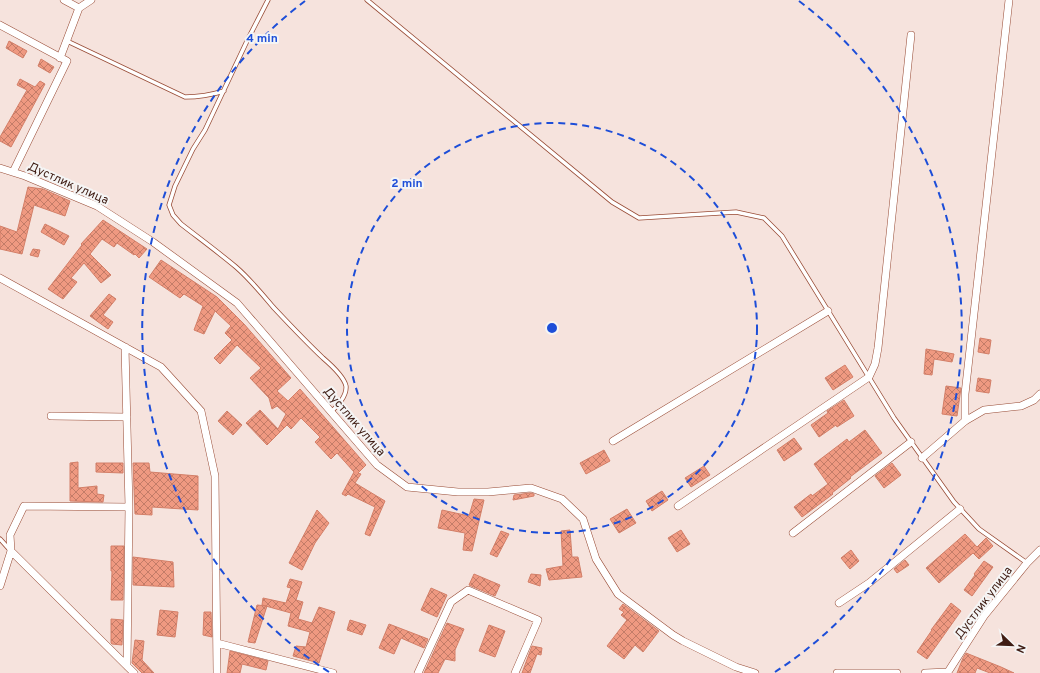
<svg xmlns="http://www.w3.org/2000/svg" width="1040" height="673" viewBox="0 0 1040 673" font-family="Overpass,sans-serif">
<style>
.building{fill:url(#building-cross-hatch);stroke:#d37f68}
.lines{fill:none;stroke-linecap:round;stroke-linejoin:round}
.lane-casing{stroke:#984b35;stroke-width:5}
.street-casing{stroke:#984b35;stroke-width:8}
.lane{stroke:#fff;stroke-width:3.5}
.street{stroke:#fff;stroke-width:7}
.ring{fill:none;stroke:#1d4ed8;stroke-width:2;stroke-dasharray:7 5}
.labels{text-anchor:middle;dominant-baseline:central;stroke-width:4;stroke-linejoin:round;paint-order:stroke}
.street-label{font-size:12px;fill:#3f1d14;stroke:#f5f5f5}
.centre{fill:#1d4ed8;stroke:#f5f5f5;stroke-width:2}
.ring-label{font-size:12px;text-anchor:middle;font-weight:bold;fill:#1d4ed8;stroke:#f5f5f5;stroke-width:4;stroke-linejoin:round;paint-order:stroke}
</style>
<defs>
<pattern id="building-cross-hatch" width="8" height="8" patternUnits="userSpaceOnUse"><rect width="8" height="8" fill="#ef9981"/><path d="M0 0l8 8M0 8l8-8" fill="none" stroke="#c37c68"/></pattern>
</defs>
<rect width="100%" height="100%" fill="#f6e3dd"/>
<path class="building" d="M9 41 27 51 23 58 6 48Z
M41 59 54 67 50 73 38 66Z
M20 79 35 87 40 81 45 84 11 147 0 141V137L27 90 17 85Z
M28 187 43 189 70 201 65 216 34 205 22 254 0 249V226L17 232Z
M103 220 147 249 139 258 135 254 134 255 117 243 114 247 102 239 90 254 111 275 101 283 84 263 71 278 77 282 63 299 48 289 82 245 81 244Z
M45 224 69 236 64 245 41 232Z
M33 249 40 250 38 257 30 255Z
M161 260 217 297 244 324 291 378 277 391 288 401 300 389 366 465 358 473 361 474 355 483 385 501 370 536 365 534 375 507 348 494 346 496 342 494 354 472 337 453 331 459 315 442 320 437 301 418 291 429 287 425 267 445 246 423 260 410 278 429 286 414 277 406 272 409 269 398 250 378 261 368 237 345 220 364 214 358 232 340 225 333 231 326 215 311 204 334 194 330 203 306 184 294 180 298 149 277Z
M109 294 116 299 103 315 113 322 108 329 90 316Z
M980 338 991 340 989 354 978 352Z
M926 349 954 354 952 362 934 359 932 375 924 374Z
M845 365 853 377 833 390 825 378Z
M978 378 991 380 989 393 976 391Z
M946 386 961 388 957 416 942 414Z
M844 400 854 416 837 427 836 425 819 437 811 425 828 413 827 411Z
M227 411 242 425 233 435 218 421Z
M865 430 882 453 850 477 851 478 832 493 833 494 802 517 794 507 811 494 812 496 828 484 814 464 847 439 849 442Z
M794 438 802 449 784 461 777 450Z
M604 450 610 461 586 474 580 463Z
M78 462V488L97 486V494L104 495 103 502 70 501V463Z
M96 463H123V473L96 472Z
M133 463H149L150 472 198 476V510L152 507V515L135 514Z
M892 463 901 475 884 488 875 476Z
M704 466 710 475 691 487 685 478Z
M662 491 668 500 652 511 646 501Z
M530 493 534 494V496L513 500 514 495Z
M474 499 484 500 472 551 463 550 465 533 438 528 442 510 469 516Z
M627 509 636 523 619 533 610 519Z
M317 510 329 523 315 543 302 570 289 563Z
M570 530 572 557H578L582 577 549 580 546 569 563 566 561 531Z
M681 530 690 544 677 552 668 538Z
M501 531 509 534 497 557 490 554Z
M965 534 977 547 986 538 993 546 979 559 973 553 939 583 926 568Z
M111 546H124L123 600H111L112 571H111Z
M851 550 859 561 850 569 841 558Z
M133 557 173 562 174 587 133 585Z
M905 560 909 565 897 573 894 569Z
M984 561 993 567 972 596 964 590 975 575 974 574Z
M474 574 500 585 495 596 469 585Z
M531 574 541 575 540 586 528 582Z
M290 579 302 582 296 600 303 602 298 619 312 623 319 607 335 612 319 663 293 656 296 646 306 647 310 632 288 626 291 613 262 605 263 598 286 603 291 588 287 587Z
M431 588 447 595 437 617 421 610Z
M951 603 961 611 927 659 917 652 932 630H931Z
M623 604 659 631 643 652 635 645 624 659 607 646 627 620 621 615 624 612 619 609Z
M257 605 267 606 255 643 248 642Z
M160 610 178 612 175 637 157 635Z
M204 612H211L212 637 203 635Z
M111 619 123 620 122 645 112 644 111 643Z
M350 620 366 625 362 635 347 630Z
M447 623 464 629 455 650V661L445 659 438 673H424Z
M389 624 428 639 424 648 401 638 394 654 379 648Z
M489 625 505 631 495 657 479 651Z
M135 640 144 641 142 660 154 673H142L132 663Z
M532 646 542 648 541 655 537 654 530 673H522Z
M230 651 268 661 266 670 242 664 240 673H227Z
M966 653 1001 667 1014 673H990L977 668 975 673H957L963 658Z"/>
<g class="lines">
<g class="lane-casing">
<path id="lane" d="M268 0 247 41 205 130 193 149 175 186 169 205 173 215 181 224C199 238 218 252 236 267 250 279 262 294 274 308 290 325 306 342 323 358 330 364 344 377 346 386 347 396 338 405 331 412
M367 0 612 202 639 218 736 212 764 218 782 236 894 418 954 502 979 529 1027 563
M67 41 185 97C199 97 211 95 224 91
M0 539 10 550"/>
</g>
<g class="street-casing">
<path id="street" d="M64 0 79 8
M0 25 67 61 13 172
M60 58 79 8 91 0
M0 168 25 176 97 206 153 242 237 303 377 465 407 487 458 492H488L531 488 562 499 583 519 596 559 618 594 673 635 683 641 736 667 755 673
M0 278 161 367 201 411 215 476 217 673
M125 347 129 507
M51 416 127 417
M965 421V394L1009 0
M613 441 828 311
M922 458 965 421 984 410 1021 406 1034 400 1040 394
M678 506 869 377 875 364 878 348 911 35
M793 533 911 442
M11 551 10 535 24 506 129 507 127 666
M0 586 11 551 134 673
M839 603 869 583 960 509
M217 643 333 673
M418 673 451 602 468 590 538 620 515 673
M837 673H897
M925 673 948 672 984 616 1027 563 1040 550"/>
</g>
<use href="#lane" class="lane"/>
<use href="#street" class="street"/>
</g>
<g class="ring">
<circle cx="552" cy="328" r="205"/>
<path d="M329 672A410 410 0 0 1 305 1M799 1A410 410 0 0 1 775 672"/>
</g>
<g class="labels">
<g class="street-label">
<text transform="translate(68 184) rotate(24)">Дустлик улица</text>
<text transform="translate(354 422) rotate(49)">Дустлик улица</text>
<text transform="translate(984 603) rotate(-53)">Дустлик улица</text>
</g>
</g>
<circle cx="552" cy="328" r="6" class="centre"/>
<g class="ring-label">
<text x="262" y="42">4 min</text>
<text x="407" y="187">2 min</text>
</g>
<g transform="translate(1012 645) rotate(113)" stroke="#f5f5f5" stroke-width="3" paint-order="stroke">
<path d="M0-3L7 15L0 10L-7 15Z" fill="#3f1d14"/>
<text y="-6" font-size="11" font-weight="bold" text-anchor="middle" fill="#3f1d14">N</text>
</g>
</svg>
